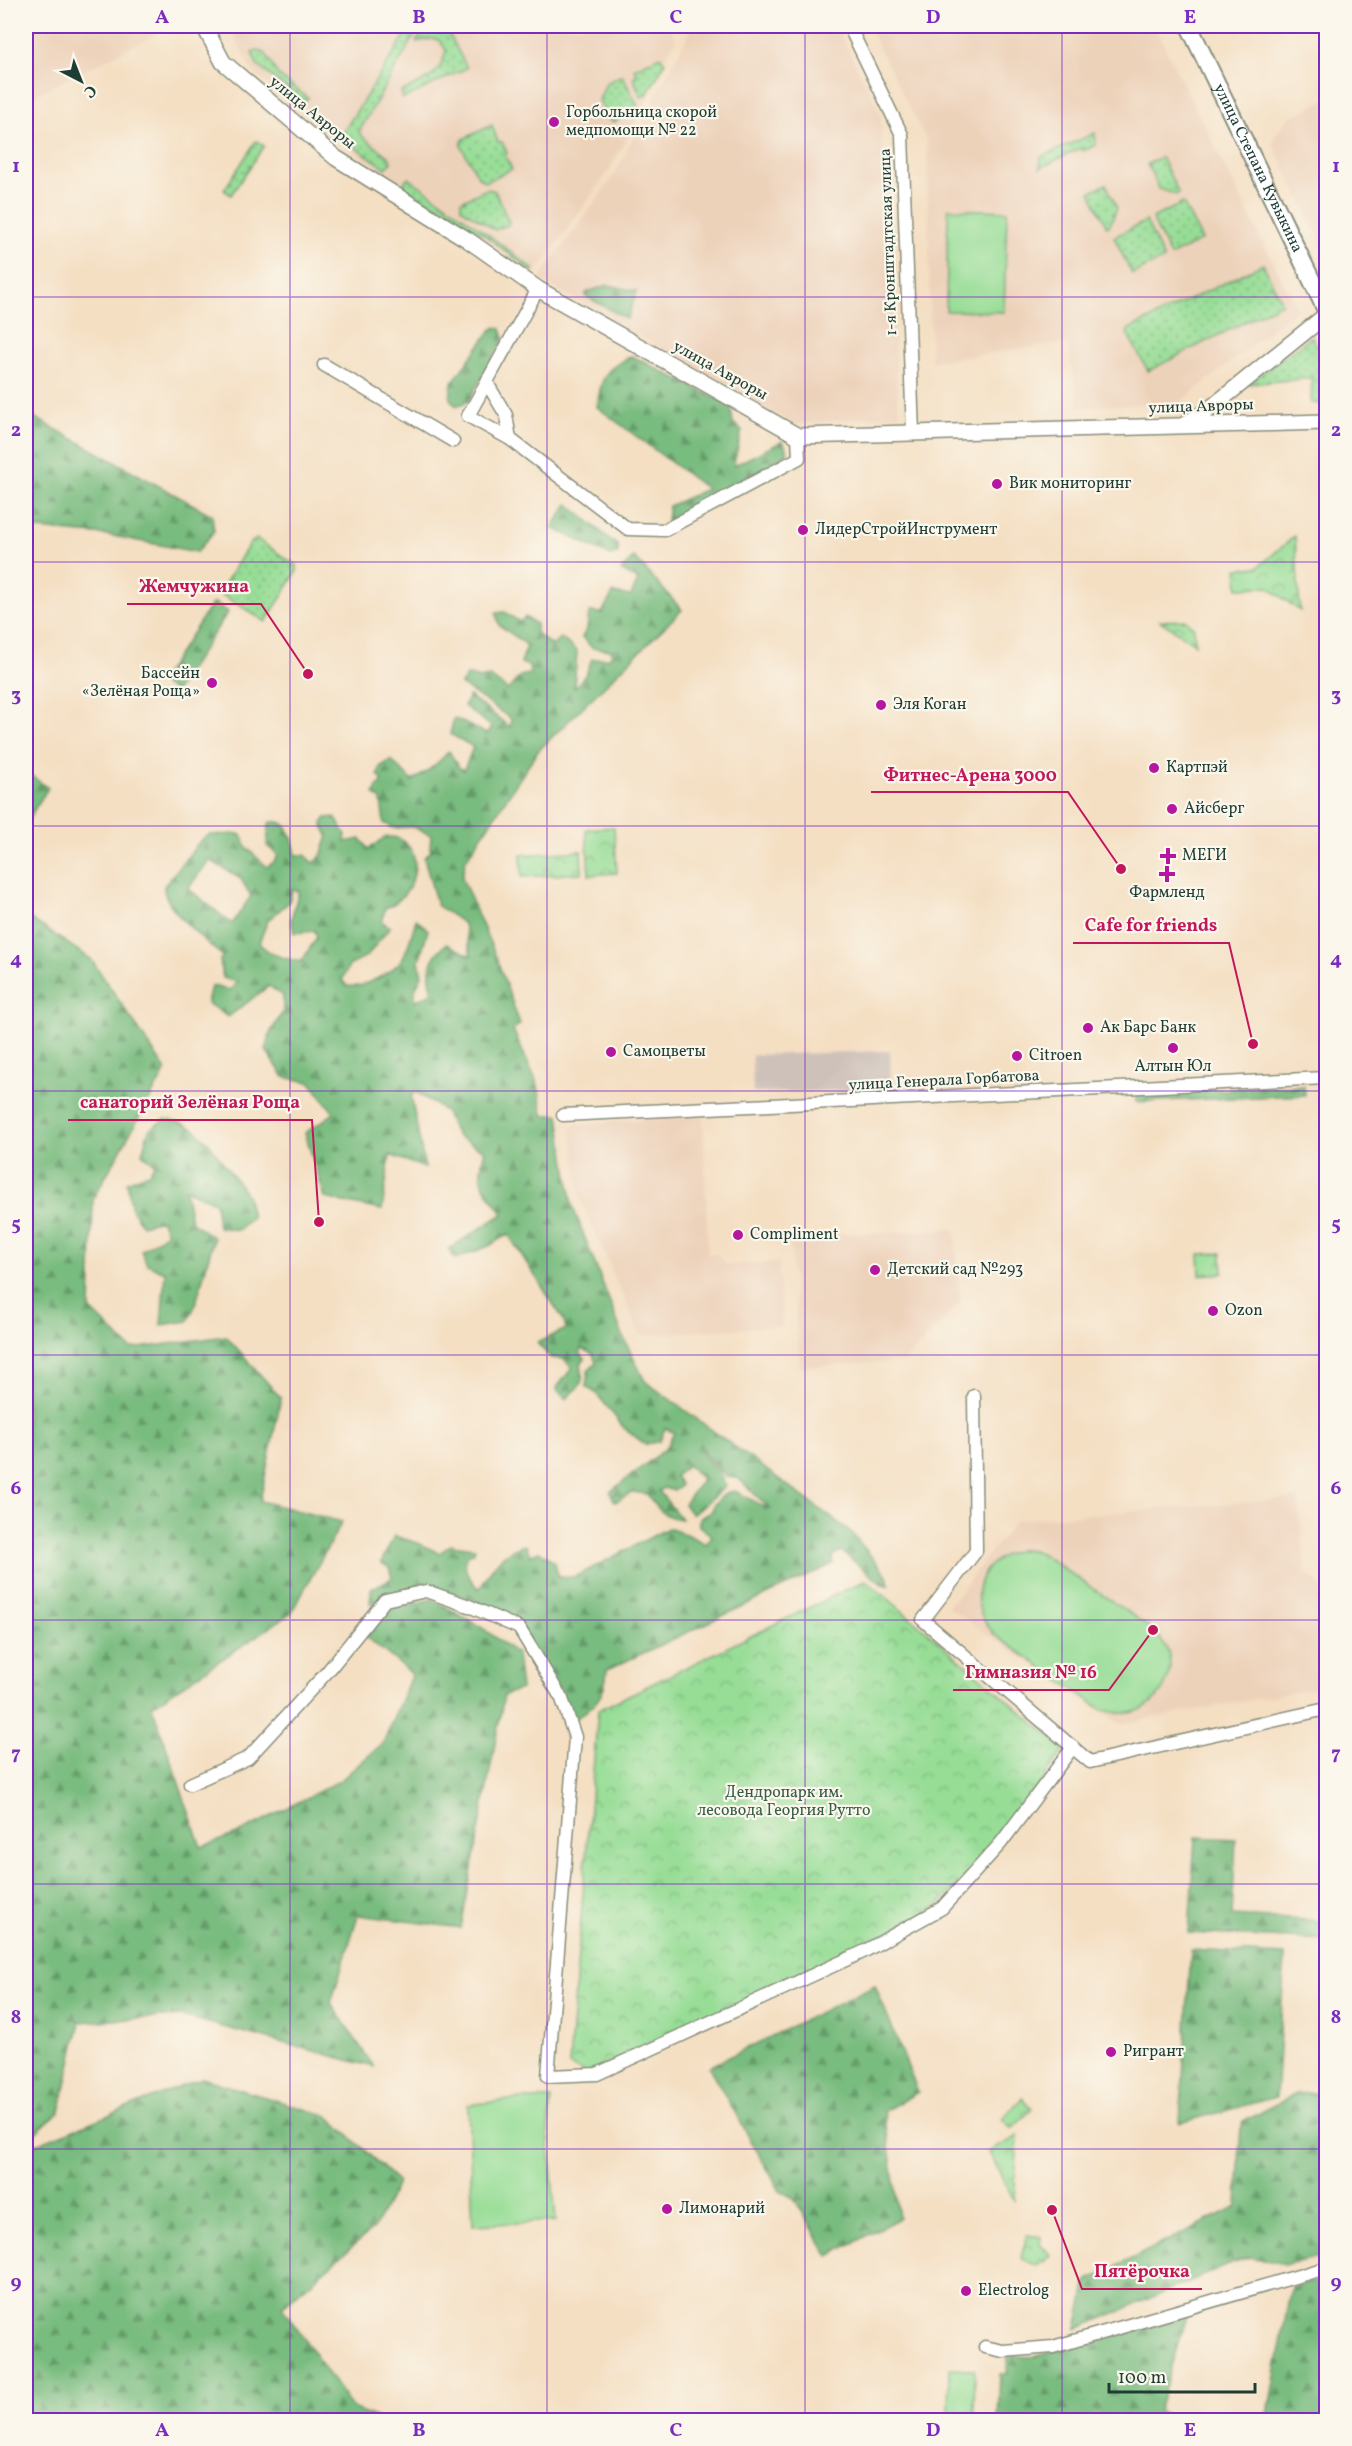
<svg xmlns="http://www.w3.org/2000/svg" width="1352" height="2446" viewBox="0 0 1352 2446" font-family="Vollkorn,serif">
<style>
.built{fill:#edd2ba}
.industrial{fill:#cec1ba}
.grass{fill:url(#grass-dots);stroke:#5b8d65;stroke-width:1.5}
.forest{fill:url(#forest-firs);stroke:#4c7c5a;stroke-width:1.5;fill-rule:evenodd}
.park{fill:url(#park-crowns);stroke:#5b8d65;stroke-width:1.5}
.pitch{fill:#97dd96;stroke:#5b8d65;stroke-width:1.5}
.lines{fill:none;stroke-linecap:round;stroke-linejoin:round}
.minor-casing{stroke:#8a8e7c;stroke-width:15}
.tertiary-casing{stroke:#8a8e7c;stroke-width:18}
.secondary-casing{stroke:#8a8e7c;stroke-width:20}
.minor{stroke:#fff;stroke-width:12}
.tertiary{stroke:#fff;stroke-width:15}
.secondary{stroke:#fff;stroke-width:16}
.grid{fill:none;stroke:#7b2cbf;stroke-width:1.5;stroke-opacity:0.55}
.poi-dot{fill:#b5179e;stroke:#fbf7ec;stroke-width:2}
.labels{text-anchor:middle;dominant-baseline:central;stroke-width:4.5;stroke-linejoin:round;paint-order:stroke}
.street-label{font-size:16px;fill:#1f3d34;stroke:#fbf7ec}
.poi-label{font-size:16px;fill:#1f3d34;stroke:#fbf7ec;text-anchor:start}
.park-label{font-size:16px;fill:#375d48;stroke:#fbf7ec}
.leader{fill:none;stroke:#c2185b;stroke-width:2}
.callout-dot{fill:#c2185b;stroke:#fbf7ec;stroke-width:2}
.callout-label{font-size:18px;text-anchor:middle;font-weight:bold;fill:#c2185b;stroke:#fbf7ec;stroke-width:4.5;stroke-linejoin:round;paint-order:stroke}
.neatline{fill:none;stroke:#7b2cbf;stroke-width:2}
.grid-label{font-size:20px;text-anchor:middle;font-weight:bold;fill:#7b2cbf}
</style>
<defs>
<pattern id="grass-dots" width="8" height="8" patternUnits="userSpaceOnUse" patternTransform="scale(1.5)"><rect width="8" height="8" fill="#97dd96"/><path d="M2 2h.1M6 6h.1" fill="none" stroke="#7bb47b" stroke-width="1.8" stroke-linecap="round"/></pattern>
<pattern id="forest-firs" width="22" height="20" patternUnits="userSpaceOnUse" patternTransform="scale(1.5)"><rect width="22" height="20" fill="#79bc7f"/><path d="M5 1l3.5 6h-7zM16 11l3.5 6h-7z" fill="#639a69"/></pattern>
<pattern id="park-crowns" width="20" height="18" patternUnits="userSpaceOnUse" patternTransform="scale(1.5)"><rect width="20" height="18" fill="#97dd96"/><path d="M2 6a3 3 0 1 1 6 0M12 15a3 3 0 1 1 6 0" fill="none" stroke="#7bb47b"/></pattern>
</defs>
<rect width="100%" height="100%" fill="#fbf7ec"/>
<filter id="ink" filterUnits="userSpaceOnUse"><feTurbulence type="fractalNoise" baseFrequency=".0167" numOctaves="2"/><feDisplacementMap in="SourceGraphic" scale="12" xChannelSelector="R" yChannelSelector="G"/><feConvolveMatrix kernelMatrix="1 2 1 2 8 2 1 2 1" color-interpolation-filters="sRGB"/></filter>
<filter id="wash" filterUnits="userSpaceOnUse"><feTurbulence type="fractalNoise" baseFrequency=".008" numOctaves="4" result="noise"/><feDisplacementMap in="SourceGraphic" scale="24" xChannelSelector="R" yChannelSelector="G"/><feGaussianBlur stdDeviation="1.35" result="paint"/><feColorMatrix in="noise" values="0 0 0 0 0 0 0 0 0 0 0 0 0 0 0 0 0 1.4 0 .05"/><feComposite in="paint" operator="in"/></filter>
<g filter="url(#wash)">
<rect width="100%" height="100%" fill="#f4dfc3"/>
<path class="built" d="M26 26H160L162 31 26 100Z
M230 26H671L675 39 634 127 604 178 534 275 484 238 330 137 251 70Z
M693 26H836L880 112 899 414 795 425 539 279 613 177Z
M868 26H1154L1297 309 1179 403 1078 407 1068 342 931 362 927 142Z
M1326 99V251L1273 145 1274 138 1288 118Z
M703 1116 708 1254H717L727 1265 779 1262 782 1326 640 1335 581 1201 571 1128 575 1124Z
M955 1229 960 1303 903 1362 800 1367 790 1237Z
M1298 1498 1306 1573 1321 1586 1326 1653V1686L1120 1724 948 1607 1016 1520Z"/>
<path class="industrial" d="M890 1051 891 1089 753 1093 752 1055Z"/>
<path class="grass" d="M411 26H420L359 132 363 137 390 158 391 163 386 168 340 137Z
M426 26H445L467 68 403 99 401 92C424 81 441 77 446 50L439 40 430 39 416 42Z
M257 50 266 54 278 75 308 98 304 102 258 66 252 53Z
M660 56 665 63 647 94 641 97 633 77 637 75 634 69Z
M622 75 638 106 637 110 614 122 609 120 599 100 606 83Z
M492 125 498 142H502L507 153 505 156 512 169 486 182 479 178 461 146 463 139Z
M1095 133 1096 145 1083 151 1081 148 1040 168 1041 157Z
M256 141 264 146 231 195 224 190Z
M1161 157 1179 194 1177 195 1159 189 1147 164Z
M409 178 489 235 534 270 531 271 486 236 404 187 405 180Z
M1106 184 1117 208 1110 225 1107 227 1090 192Z
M487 189 495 191 509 222 508 225 495 230 461 208V201Z
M1183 203 1202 240 1170 256 1152 218Z
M1146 221 1164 259 1132 274 1114 237Z
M1263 264 1282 303 1148 371 1127 333 1129 329Z
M1312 336 1326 363V404L1311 403 1312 378 1248 384Z
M257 539 297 566V571L266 622 219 593 250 543Z"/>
<path class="forest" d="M608 285 637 291 627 319 585 296 587 292Z
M496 327 501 329 504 338 468 402 456 406 450 399 452 383 490 331Z
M632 356 727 404 731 409 733 423 742 430 733 466 783 441 788 453 728 490 667 521 669 506 707 489 597 407C602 376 603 370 632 356Z
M26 413 212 515 214 531 197 552 107 535 26 528Z
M568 504 618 546V552L611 556 552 528Z
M634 557 682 610 538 751 465 861 462 878 496 957 520 1024 513 1030 538 1085 543 1115H559L572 1205 625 1341 645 1381 851 1532 887 1575 889 1585 882 1584 841 1551 833 1555V1564L607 1670C605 1698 595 1706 572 1721L519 1624 473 1600 430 1586 370 1604 371 1589 392 1578 389 1567 381 1563 394 1536 418 1543 439 1553 451 1545 475 1548 473 1553 467 1555C462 1570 469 1579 479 1589 490 1570 503 1549 526 1545L530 1556 539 1551 554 1562 558 1576 575 1577 668 1528 688 1535 706 1544 712 1536 699 1526V1519L713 1510 712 1507 725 1493 735 1491 767 1508V1506L738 1478 727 1477 703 1452 701 1453 718 1471 726 1486 692 1515 684 1504 702 1480 688 1465 675 1476 681 1485 674 1491 664 1488 659 1491 681 1519C664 1518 657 1508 647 1494L633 1492 615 1502 610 1492 665 1449 674 1433 665 1428 660 1441 646 1445 624 1428 596 1393 586 1387 588 1371 596 1363 593 1354 581 1348 580 1353 585 1359 581 1364C585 1383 581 1386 566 1399L556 1389 572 1368 564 1359 551 1358 537 1343 566 1329 563 1319 508 1234 489 1246 455 1259 448 1249 503 1214C486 1187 474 1186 485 1151L457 1136 445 1111 416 1092 411 1096 425 1168 390 1155 382 1210 325 1198 305 1133 334 1113 310 1082 284 1077 266 1050 270 1033 283 1012V996L269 986 228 1017 207 1003 211 986 230 990 237 982 223 978 220 960 223 956C207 943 162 907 164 886L201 840 209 835 239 834 244 838 245 846 267 867 275 861 278 855 267 846 269 823C289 816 293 840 296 855H305L314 863 321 856 328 836 322 823 326 818 335 817 346 835 345 842 361 839 368 849 386 837C390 837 397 837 400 839 429 857 411 900 385 908L382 922 390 927 368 955 349 966 342 980 347 986C358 987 364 985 374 980 406 966 407 951 416 919L428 930 419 961 422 976 415 989V1001L432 993C428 970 428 959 446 944L471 956 464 924 437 905 424 858 433 849H430L431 835 413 827 393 828 384 823 381 800 374 794 378 785H381L382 779 378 775 380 767 391 760 412 781C424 774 440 762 449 751L459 768 464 770 473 747 450 734 454 718 487 734 492 727 464 706 469 696 510 727 511 719 461 684 468 675 479 679 490 677 508 690 520 676 530 674 529 666 521 663 527 645 499 625 496 613 505 612 520 622 525 617 536 624V633L552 646 561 638 577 651 574 688 586 674 592 659 610 658 613 650 592 648 582 637 587 630 589 612 602 613 613 593 631 596 638 580 621 570ZM210 860 241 879 251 896 232 924 188 888ZM292 890 299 891 291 919 294 933 315 931 317 937 301 962C284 958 270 956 259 943L268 920 289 902Z
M215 603 228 612 175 692 163 684 161 680 211 605Z
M26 772 48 788 26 823Z
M26 916 91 959 166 1070 93 1199 90 1309 131 1349 226 1336 281 1398 260 1501 342 1522 291 1613 152 1706 201 1847 237 1834 341 1780 383 1743 412 1674 360 1632 388 1610 432 1599 481 1627 517 1654 521 1689 504 1695 461 1928 358 1915 331 2003 374 2067 182 2016 80 2022 60 2111 26 2141Z
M1304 1086 1305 1095 1136 1102V1094Z
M165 1119 180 1122 194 1129 209 1143 247 1195 252 1217 238 1230 218 1227 215 1202 185 1189 191 1221 214 1238 196 1303 188 1321 161 1325 165 1272 147 1264 141 1251 167 1233 161 1220 142 1225 132 1210 127 1182 149 1173 155 1164 142 1153 149 1130Z
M1195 1837 1236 1839 1232 1916 1326 1921V1940L1189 1933Z
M1191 1950 1285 1955 1276 2097 1180 2123Z
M875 1985 918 2092 884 2111 899 2218 829 2256 794 2198 780 2191 709 2067Z
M202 2078 328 2116 398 2182 375 2227 282 2307 352 2408 382 2420H26V2148Z
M1326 2092V2256L1286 2264 1250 2257 1243 2259 1077 2329 1087 2281 1237 2206 1241 2123 1296 2094Z
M1326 2277V2420H1267L1291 2287Z
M1187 2313 1158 2411 1177 2420H998L1000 2374H1007L1008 2356 1033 2357Z"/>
<path class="park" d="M1295 536 1300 611 1268 587 1238 588 1237 569 1258 567Z
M1186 620 1194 628 1195 644 1160 621Z
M614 827 617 873 589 875 586 829Z
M581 851 582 873 522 877 521 855Z
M1222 1253 1223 1273 1200 1275 1199 1254Z
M866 1580 1065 1749 999 1840 939 1905 861 1947 588 2074 569 2065 598 1710Z
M1022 2098 1032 2109 1012 2129 1002 2119Z
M1018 2136 1014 2200 989 2152Z
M1027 2235 1041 2237 1040 2243 1051 2256 1037 2266 1021 2258Z"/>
<path class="pitch" d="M948 209 1007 211 1004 312 946 311Z
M1026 1549 1040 1553C1065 1569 1089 1586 1113 1602 1130 1614 1150 1625 1163 1642 1175 1659 1170 1683 1157 1697 1140 1715 1127 1716 1103 1710L995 1635C962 1600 978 1555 1026 1549Z
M518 2099H551L548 2130 556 2221 473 2225 468 2105Z
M950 2368 975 2369 974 2413 949 2412Z"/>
</g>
<g filter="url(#ink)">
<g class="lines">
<g class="minor-casing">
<path id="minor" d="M849 26 902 135 913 433
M538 289 468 416 510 439 628 529 665 530 799 458 798 436
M324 365 453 441
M487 383 506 415 510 439
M563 1115 1326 1078
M974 1396 976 1551 923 1620 1090 1762 1326 1709
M190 1784 248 1758 328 1671 385 1600 426 1591 469 1606 519 1628 562 1699 575 1737 548 2076 597 2074 863 1952 942 1908 1001 1843 1073 1747
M985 2347 1003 2351 1053 2347 1326 2268"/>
</g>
<g class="tertiary-casing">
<path id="tertiary" d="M204 26 223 62 336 158 468 240 538 289 798 436 1326 422
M1184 425 1207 411 1326 315"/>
</g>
<g class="secondary-casing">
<g id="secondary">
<path id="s1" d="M1189 26 1326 310"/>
</g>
</g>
<use href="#minor" class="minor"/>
<use href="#tertiary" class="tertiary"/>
<use href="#secondary" class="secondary"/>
</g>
</g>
<path class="grid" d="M290 26V2420M547 26V2420M805 26V2420M1062 26V2420M26 297H1326M26 562H1326M26 826H1326M26 1091H1326M26 1355H1326M26 1620H1326M26 1884H1326M26 2149H1326"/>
<g class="poi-dot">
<circle cx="554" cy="122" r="6"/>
<circle cx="997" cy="484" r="6"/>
<circle cx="803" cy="530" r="6"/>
<circle cx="212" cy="683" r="6"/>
<circle cx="881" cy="705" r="6"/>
<circle cx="1154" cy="768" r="6"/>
<circle cx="1172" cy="809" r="6"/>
<path d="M1165 847h6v6h6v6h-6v6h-6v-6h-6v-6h6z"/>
<path d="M1164 865h6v6h6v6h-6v6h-6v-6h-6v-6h6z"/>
<circle cx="1088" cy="1028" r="6"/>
<circle cx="1173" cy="1048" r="6"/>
<circle cx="611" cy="1052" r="6"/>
<circle cx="1017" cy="1056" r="6"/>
<circle cx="738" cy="1235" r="6"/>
<circle cx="875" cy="1270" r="6"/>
<circle cx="1213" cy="1311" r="6"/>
<circle cx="1111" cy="2052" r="6"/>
<circle cx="667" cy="2209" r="6"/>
<circle cx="966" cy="2291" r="6"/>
</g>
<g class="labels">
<g class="street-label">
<text transform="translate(312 113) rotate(39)">улица Авроры</text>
<text stroke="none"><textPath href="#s1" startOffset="158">улица Степана Кувыкина</textPath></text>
<text transform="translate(889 242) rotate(-92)">1-я Кронштадтская улица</text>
<text transform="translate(720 371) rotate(29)">улица Авроры</text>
<text transform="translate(1201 407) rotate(-2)">улица Авроры</text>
<text transform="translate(944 1081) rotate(-3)">улица Генерала Горбатова</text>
</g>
<g class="poi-label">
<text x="566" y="113">Горбольница скорой<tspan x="566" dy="18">медпомощи № 22</tspan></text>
<text x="1009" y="484">Вик мониторинг</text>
<text x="815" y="530">ЛидерСтройИнструмент</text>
<text x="200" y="674" text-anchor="end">Бассейн<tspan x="200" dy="18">«Зелёная Роща»</tspan></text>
<text x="893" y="705">Эля Коган</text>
<text x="1166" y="768">Картпэй</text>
<text x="1184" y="809">Айсберг</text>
<text x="1182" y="856">МЕГИ</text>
<text x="1167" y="893" text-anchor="middle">Фармленд</text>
<text x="1100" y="1028">Ак Барс Банк</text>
<text x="623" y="1052">Самоцветы</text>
<text x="1029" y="1056">Citroen</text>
<text x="1173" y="1067" text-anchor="middle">Алтын Юл</text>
<text x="750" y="1235">Compliment</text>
<text x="887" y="1270">Детский сад №293</text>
<text x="1225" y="1311">Ozon</text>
<text x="1123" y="2052">Ригрант</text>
<text x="679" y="2209">Лимонарий</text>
<text x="978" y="2291">Electrolog</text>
</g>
<g class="park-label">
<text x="784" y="1793">Дендропарк им.<tspan x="784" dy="18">лесовода Георгия Рутто</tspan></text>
</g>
</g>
<path class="leader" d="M308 674L261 604H127M1121 869L1068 792H871M1253 1044L1229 943H1073M319 1222L312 1120H68M1153 1630L1109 1690H953M1052 2210L1082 2289H1202"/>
<g class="callout-dot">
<circle cx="308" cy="674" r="6"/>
<circle cx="1121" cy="869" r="6"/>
<circle cx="1253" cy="1044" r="6"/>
<circle cx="319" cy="1222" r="6"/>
<circle cx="1153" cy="1630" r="6"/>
<circle cx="1052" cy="2210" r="6"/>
</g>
<g class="callout-label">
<text x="194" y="592">Жемчужина</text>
<text x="970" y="781">Фитнес-Арена 3000</text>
<text x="1151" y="931">Cafe for friends</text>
<text x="190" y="1108">санаторий Зелёная Роща</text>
<text x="1031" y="1678">Гимназия № 16</text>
<text x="1142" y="2277">Пятёрочка</text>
</g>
<rect width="1352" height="2446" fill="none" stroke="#fbf7ec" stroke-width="66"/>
<g transform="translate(81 81) rotate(138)" stroke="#fbf7ec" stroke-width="4.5" paint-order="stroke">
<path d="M0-4.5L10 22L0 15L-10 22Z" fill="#1f3d34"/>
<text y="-9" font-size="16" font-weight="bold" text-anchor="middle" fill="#1f3d34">С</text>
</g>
<path d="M1109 2383v9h146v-9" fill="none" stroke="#1f3d34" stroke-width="3"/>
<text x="1118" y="2383" font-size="18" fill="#1f3d34" stroke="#fbf7ec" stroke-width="4.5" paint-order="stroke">100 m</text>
<rect x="33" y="33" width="1286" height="2380" class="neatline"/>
<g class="grid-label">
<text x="162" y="23">A</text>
<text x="419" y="23">B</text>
<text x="676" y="23">C</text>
<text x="933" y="23">D</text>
<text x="1190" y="23">E</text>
<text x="16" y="172">1</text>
<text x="1336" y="172">1</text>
<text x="16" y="436">2</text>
<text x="1336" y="436">2</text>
<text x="16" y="701">3</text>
<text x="1336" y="701">3</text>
<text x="16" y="965">4</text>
<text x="1336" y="965">4</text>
<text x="16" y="1230">5</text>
<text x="1336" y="1230">5</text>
<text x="16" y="1494">6</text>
<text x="1336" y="1494">6</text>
<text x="16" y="1759">7</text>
<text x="1336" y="1759">7</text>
<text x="16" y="2023">8</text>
<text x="1336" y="2023">8</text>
<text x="16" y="2288">9</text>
<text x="1336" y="2288">9</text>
<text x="162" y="2436">A</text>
<text x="419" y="2436">B</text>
<text x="676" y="2436">C</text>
<text x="933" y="2436">D</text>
<text x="1190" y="2436">E</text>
</g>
</svg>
